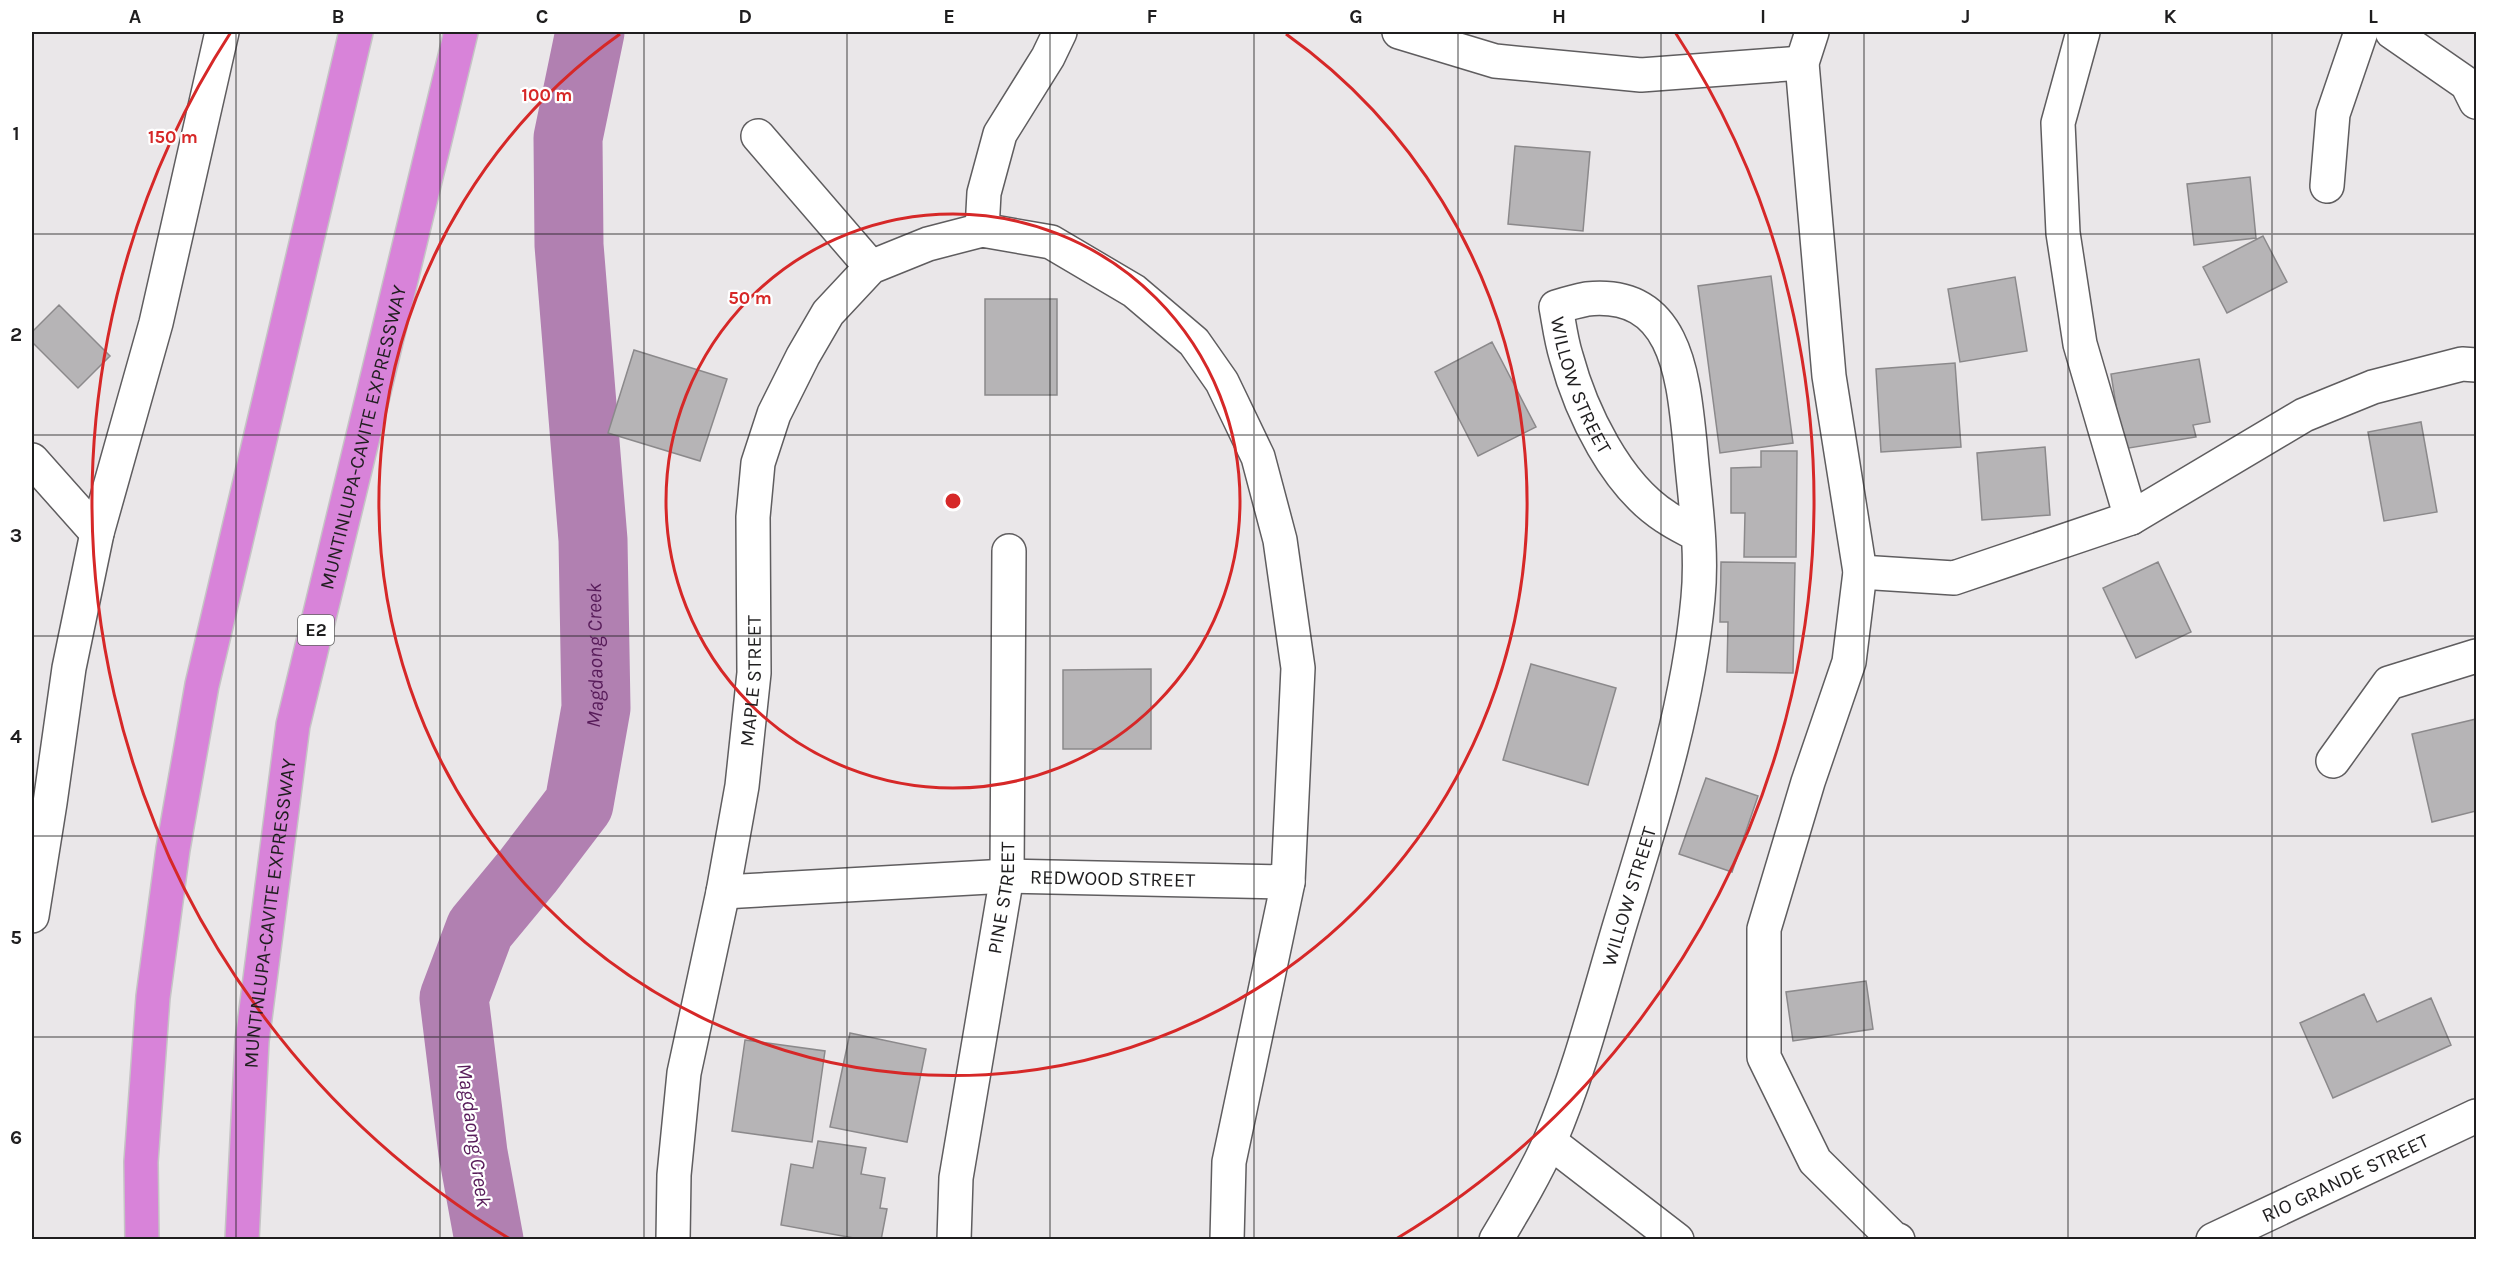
<svg xmlns="http://www.w3.org/2000/svg" width="2508" height="1271" viewBox="0 0 2508 1271" font-family="Karla,sans-serif">
<style>
.lines{fill:none;stroke-linecap:round;stroke-linejoin:round}
.river{stroke:#b180b1;stroke-width:69}
.building{fill:#b6b4b6;stroke:#8b898b;stroke-width:1.5}
.minor-casing{stroke:#5f5d5f;stroke-width:36}
.highway-casing{stroke:#c5c4c5;stroke-width:36}
.minor{stroke:#fff;stroke-width:33}
.highway{stroke:#d883d9;stroke-width:33}
.grid{fill:none;stroke:#1f1e1f;stroke-width:1.5;stroke-opacity:0.55}
.ring{fill:none;stroke:#d62828;stroke-width:3}
.labels{text-anchor:middle;dominant-baseline:central;stroke-width:4.5;stroke-linejoin:round;paint-order:stroke}
.shield{fill:#fff;stroke:#626262;stroke-width:1.5}
.shield-label{font-size:18px;font-weight:bold;fill:#1f1e1f}
.street-label{font-size:20px;fill:#1f1e1f;stroke:#fff}
.water-label{font-size:21px;font-style:italic;fill:#581c5a;stroke:#fff}
.centre{fill:#d62828;stroke:#fff;stroke-width:3}
.ring-label{font-size:18px;text-anchor:middle;font-weight:bold;fill:#d62828;stroke:#fff;stroke-width:4.5;stroke-linejoin:round;paint-order:stroke}
.neatline{fill:none;stroke:#1f1e1f;stroke-width:2}
.grid-label{font-size:20px;text-anchor:middle;font-weight:bold;fill:#1f1e1f}
</style>
<rect width="100%" height="100%" fill="#eae7e9"/>
<g class="lines">
<path class="river" id="s1" d="M489 1240 473 1153 454 998 480 929 528 871 579 804 596 708 593 540 569 245 568 138 590 32"/>
</g>
<path class="building" d="M1515 146 1590 152 1583 231 1508 224Z
M2250 177 2256 238 2194 245 2187 184Z
M2263 236 2287 282 2227 313 2203 267Z
M1771 276 1793 443 1720 453 1698 286Z
M2015 277 2027 351 1960 362 1948 289Z
M985 299H1057V395H985Z
M59 305 110 356 78 388 32 342V332Z
M1492 342 1536 427 1478 456 1435 372Z
M634 350 727 379 700 461 608 433Z
M2199 359 2210 422 2193 425 2196 437 2123 449 2111 374Z
M1955 363 1961 447 1881 452 1876 369Z
M2421 422 2437 512 2384 521 2368 432Z
M2045 447 2050 515 1982 520 1977 453Z
M1761 451H1797L1796 557H1744L1745 513H1731V468L1761 467Z
M1721 562 1795 563 1793 673 1727 672 1728 622H1720Z
M2158 562 2191 632 2136 658 2103 588Z
M1531 664 1616 688 1588 785 1503 760Z
M1151 669V749H1063V670Z
M2476 719V811L2432 822 2412 734Z
M1706 778 1758 796 1732 872 1679 854Z
M1866 981 1873 1029 1793 1041 1786 992Z
M2364 994 2377 1022 2431 998 2451 1045 2333 1098 2300 1023Z
M850 1033 926 1049 907 1142 830 1127Z
M745 1040 825 1051 812 1142 732 1131Z
M818 1141 866 1148 861 1174 885 1178 880 1208 887 1209 881 1240H865L781 1225 791 1164 813 1168Z"/>
<g class="lines">
<g class="minor-casing">
<g id="minor">
<path d="M1399 32 1495 61 1641 75 1802 63"/>
<path d="M1812 32 1802 63 1829 376 1860 572 1849 662 1808 782 1764 929V1057L1815 1161 1893 1238 1898 1240"/>
<path d="M2083 32 2058 123 2063 233 2080 344 2131 518"/>
<path d="M2392 32 2467 84 2476 102"/>
<path d="M758 136 871 267"/>
<path d="M2327 186 2333 114 2361 32"/>
<path d="M982 230 984 193 1000 134 1048 57 1060 32"/>
<path d="M32 460 97 533"/>
<path d="M1860 572 1954 578 2131 518 2304 415 2373 387 2462 364 2476 365"/>
<path d="M2333 761 2389 683 2476 656"/>
<path id="s2" d="M723 892 1007 876 1288 882"/>
<path d="M32 916 50 803 69 668 97 533 156 323 222 32"/>
<path d="M1550 1142 1677 1240"/>
<path id="s3" d="M673 1240 674 1175 684 1073 723 892 742 786 754 673 753 517 758 463 774 414 803 356 828 313 871 267 928 244 982 230 1051 242 1134 291 1194 342 1222 382 1258 457 1280 540 1298 668 1288 882 1229 1162 1227 1240"/>
<path id="s4" d="M954 1240 956 1178 1007 876 1009 551"/>
<path id="s5" d="M1496 1240C1515 1208 1535 1175 1550 1141 1580 1071 1599 994 1621 921 1653 816 1688 709 1698 598 1703 547 1694 494 1690 443 1683 377 1677 290 1587 299 1577 301 1566 304 1556 307 1559 323 1561 340 1566 356 1581 412 1616 485 1666 517 1676 524 1687 529 1698 535"/>
<path id="s6" d="M2213 1240 2476 1116"/>
</g>
</g>
<g class="highway-casing">
<g id="highway">
<path d="M142 1240 141 1162 153 997 173 849 202 685 356 32"/>
<path id="s7" d="M242 1240 252 1041 293 725 461 32"/>
</g>
</g>
<use href="#minor" class="minor"/>
<use href="#highway" class="highway"/>
</g>
<path class="grid" d="M236 32V1240M440 32V1240M644 32V1240M847 32V1240M1050 32V1240M1254 32V1240M1458 32V1240M1661 32V1240M1864 32V1240M2068 32V1240M2272 32V1240M32 234H2476M32 435H2476M32 636H2476M32 836H2476M32 1037H2476"/>
<g class="ring">
<circle cx="953" cy="501" r="287"/>
<path d="M1286 34A574 574 0 1 1 620 34"/>
<path d="M510 1239A861 861 0 0 1 231 32M1675 32A861 861 0 0 1 1396 1239"/>
</g>
<g class="labels">
<rect class="shield" x="298" y="615" width="36" height="30" rx="4.5"/>
<g class="shield-label">
<text x="316" y="630">E2</text>
</g>
<g class="street-label">
<text stroke="none"><textPath href="#s5" startOffset="1150">WILLOW STREET</textPath></text>
<text stroke="none"><textPath href="#s7" startOffset="814">MUNTINLUPA-CAVITE EXPRESSWAY</textPath></text>
<text stroke="none"><textPath href="#s3" startOffset="566">MAPLE STREET</textPath></text>
<text stroke="none"><textPath href="#s2" startOffset="390">REDWOOD STREET</textPath></text>
<text stroke="none"><textPath href="#s5" startOffset="370">WILLOW STREET</textPath></text>
<text stroke="none"><textPath href="#s4" startOffset="346">PINE STREET</textPath></text>
<text stroke="none"><textPath href="#s7" startOffset="328">MUNTINLUPA-CAVITE EXPRESSWAY</textPath></text>
<text stroke="none"><textPath href="#s6" startOffset="146">RIO GRANDE STREET</textPath></text>
</g>
<g class="water-label">
<text stroke="none"><textPath href="#s1" startOffset="628">Magdaong Creek</textPath></text>
<text transform="translate(474 1135) rotate(82)">Magdaong Creek</text>
</g>
</g>
<circle cx="953" cy="501" r="9" class="centre"/>
<g class="ring-label">
<text x="547" y="101">100 m</text>
<text x="173" y="143">150 m</text>
<text x="750" y="304">50 m</text>
</g>
<rect width="2508" height="1271" fill="none" stroke="#ffffff" stroke-width="66"/>
<rect x="33" y="33" width="2442" height="1205" class="neatline"/>
<g class="grid-label">
<text x="135" y="23">A</text>
<text x="338" y="23">B</text>
<text x="542" y="23">C</text>
<text x="745" y="23">D</text>
<text x="949" y="23">E</text>
<text x="1152" y="23">F</text>
<text x="1356" y="23">G</text>
<text x="1559" y="23">H</text>
<text x="1763" y="23">I</text>
<text x="1966" y="23">J</text>
<text x="2170" y="23">K</text>
<text x="2373" y="23">L</text>
<text x="16" y="140">1</text>
<text x="16" y="341">2</text>
<text x="16" y="542">3</text>
<text x="16" y="743">4</text>
<text x="16" y="944">5</text>
<text x="16" y="1144">6</text>
</g>
</svg>
